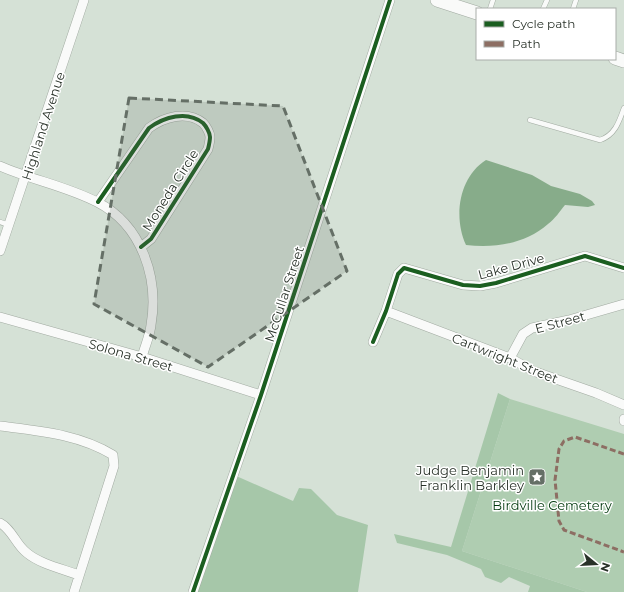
<svg xmlns="http://www.w3.org/2000/svg" width="624" height="592" viewBox="0 0 624 592" font-family="Montserrat,sans-serif">
<style>
.green{fill:#afcdb1}
.forest{fill:#a6c7a9}
.water{fill:#87ac8a}
.lines{fill:none;stroke-linecap:round;stroke-linejoin:round}
.lane-casing{stroke:#a1aaa1;stroke-width:5.5}
.street-casing{stroke:#a1aaa1;stroke-width:10}
.secondary-casing{stroke:#a1aaa1;stroke-width:14}
.lane{stroke:#f9faf9;stroke-width:4.5}
.street{stroke:#f9faf9;stroke-width:9}
.secondary{stroke:#f9faf9;stroke-width:13}
.quiet{stroke:#8d6e63;stroke-width:3;stroke-dasharray:6 3;stroke-linecap:butt}
.cycleway-casing{stroke:#fff;stroke-width:6}
.cycleway{stroke:#1b5e20;stroke-width:4}
.marked{fill:#656f66;fill-opacity:0.2;stroke:#656f66;stroke-width:3;stroke-dasharray:8 5;stroke-linejoin:round}
.labels{text-anchor:middle;dominant-baseline:central;stroke-width:3;stroke-linejoin:round;paint-order:stroke}
.street-label{font-size:13px;fill:#293229;stroke:#fff}
.poi-label{font-size:13px;fill:#293229;stroke:#fff;text-anchor:end}
.park-label{font-size:13px;fill:#00380c;stroke:#fff}
</style>
<rect width="100%" height="100%" fill="#d5e1d6"/>
<path class="green" d="M510 399 624 434V592H587L462 551Z"/>
<path class="forest" d="M498 393 510 399 462 551 587 592H528L530 586 509 577 501 583 485 577 481 569 447 555 397 543 394 534 451 547Z
M234 475 293 501 299 488 311 489 337 515 368 525 358 592H193Z"/>
<path class="water" d="M486 160 532 175 551 186 580 194 592 201 595 205 588 207 565 205C560 211 555 219 548 224 525 244 496 248 466 245 453 217 459 177 486 160Z"/>
<g class="lines">
<g class="lane-casing">
<path id="lane" d="M490 9 493 0
M543 9 547 0
M573 9 576 0
M530 120 600 140C615 135 619 122 624 108
M0 222 9 225"/>
</g>
<g class="street-casing">
<path id="street" d="M0 166C32 180 66 186 97 202 142 225 159 278 151 325 150 335 145 346 142 357
M98 202 149 128C164 117 187 110 203 123 206 126 210 133 210 137 210 141 209 145 208 149L151 239 141 247
M0 251 84 0
M386 311 510 358 533 371 596 393 624 405
M0 317 142 357 261 395
M373 342 386 311 398 274 404 268 463 285 480 286 496 283 585 256 624 268
M510 358 523 334 532 328 569 320 624 304
M624 419V421
M0 426C39 431 79 434 113 455L114 466 74 592
M0 523C12 529 16 545 27 553 40 564 63 569 79 575
M193 592 261 395 390 0"/>
</g>
<g class="secondary-casing">
<path id="secondary" d="M437 0 477 13
M615 58 624 61"/>
</g>
<use href="#lane" class="lane"/>
<use href="#street" class="street"/>
<use href="#secondary" class="secondary"/>
<path class="quiet" d="M624 454 575 437 564 441 559 449 555 480 559 521 564 530 624 552"/>
<g class="cycleway-casing">
<path id="cycleway" d="M98 202 149 128C164 117 187 110 203 123 206 126 210 133 210 137 210 141 209 145 208 149L151 239 141 247
M373 342 386 311 398 274 404 268 463 285 480 286 496 283 585 256 624 268
M193 592 261 395 390 0"/>
</g>
<use href="#cycleway" class="cycleway"/>
</g>
<path class="marked" d="M129 98 283 106 347 271 208 367 94 304Z"/>
<defs>
<g id="sight-square" transform="scale(0.9)"><rect x="-9" y="-9" width="18" height="18" rx="4" fill="#656f66" stroke="#fff"/><path d="M0-6L1.8-2.2L6-1.7L2.9 1.2L3.7 5.4L0 3.3L-3.7 5.4L-2.9 1.2L-6-1.7L-1.8-2.2Z" fill="#fff"/></g>
</defs>
<g fill-rule="evenodd">
<use href="#sight-square" x="537" y="477"/>
</g>
<g class="labels">
<g class="street-label">
<text transform="translate(43 126) rotate(-72)">Highland Avenue</text>
<text transform="translate(170 190) rotate(-58)">Moneda Circle</text>
<text transform="translate(511 266) rotate(-15)">Lake Drive</text>
<text transform="translate(284 294) rotate(-72)">McCullar Street</text>
<text transform="translate(560 322) rotate(-15)">E Street</text>
<text transform="translate(131 355) rotate(16)">Solona Street</text>
<text transform="translate(505 358) rotate(22)">Cartwright Street</text>
</g>
<g class="poi-label">
<text x="524" y="470">Judge Benjamin<tspan x="524" dy="15">Franklin Barkley</tspan></text>
</g>
<g class="park-label">
<text x="552" y="505">Birdville Cemetery</text>
</g>
</g>
<rect x="476" y="8" width="140" height="52" fill="#ffffff" stroke="#a9ada9"/>
<rect x="484" y="21" width="20" height="6" fill="#1b5e20" stroke="#a9ada9"/>
<text x="512" y="28" font-size="12" fill="#293229">Cycle path</text>
<rect x="484" y="41" width="20" height="6" fill="#8d6e63" stroke="#a9ada9"/>
<text x="512" y="48" font-size="12" fill="#293229">Path</text>
<g transform="translate(596 564) rotate(108)" stroke="#ffffff" stroke-width="3" paint-order="stroke">
<path d="M0-3L7 15L0 10L-7 15Z" fill="#293229"/>
<text y="-6" font-size="11" font-weight="bold" text-anchor="middle" fill="#293229">N</text>
</g>
</svg>
